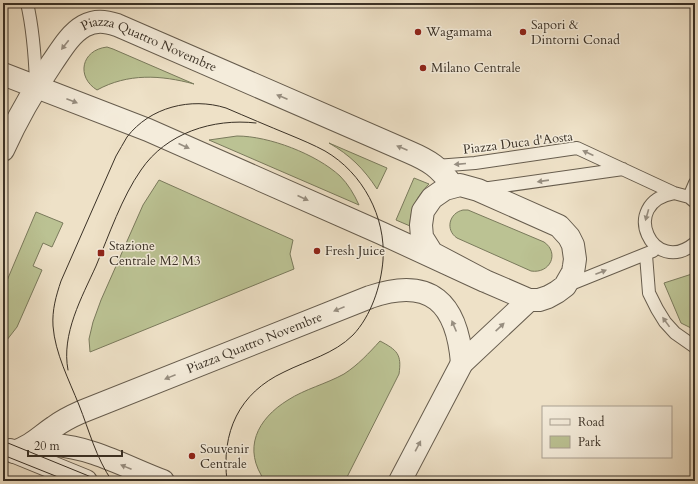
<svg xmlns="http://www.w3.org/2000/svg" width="698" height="484" viewBox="0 0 698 484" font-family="Cardo,serif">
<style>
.green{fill:#bbc293;stroke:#7a7a5c}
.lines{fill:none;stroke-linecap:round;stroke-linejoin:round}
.service-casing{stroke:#675d4e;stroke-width:14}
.minor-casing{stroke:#675d4e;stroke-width:24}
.service{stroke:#f4ecdb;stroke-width:12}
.minor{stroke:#f4ecdb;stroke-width:22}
.tram{stroke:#3a3126;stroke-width:1}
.oneway{fill:#978e80}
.poi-dot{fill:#8f2418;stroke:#f4ecdb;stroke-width:1.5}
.labels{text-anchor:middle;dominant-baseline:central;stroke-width:3;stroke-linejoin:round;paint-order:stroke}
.poi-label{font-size:13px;fill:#3a3126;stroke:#f4ecdb;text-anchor:start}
.street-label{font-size:13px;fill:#3a3126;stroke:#f4ecdb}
</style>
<rect width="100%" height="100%" fill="#eee1c7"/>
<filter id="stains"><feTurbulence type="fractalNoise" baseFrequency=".005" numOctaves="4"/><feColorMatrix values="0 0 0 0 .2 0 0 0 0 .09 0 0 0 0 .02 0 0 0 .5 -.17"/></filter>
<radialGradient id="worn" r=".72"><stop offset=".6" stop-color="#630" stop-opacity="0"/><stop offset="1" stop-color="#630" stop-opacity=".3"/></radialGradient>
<path class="green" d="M107 47 113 49 194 84C161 75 128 73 97 90 76 77 81 50 107 47Z
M237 136C269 136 316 154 340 176 348 184 354 194 359 205L209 140Z
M329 143 387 168 377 189C364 169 350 155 329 143Z
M414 178 429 184C417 196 410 209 410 226L396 220Z
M159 180 293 240 290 254 294 269 90 352 89 339 93 322 101 300 143 205Z
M463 210H468L544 242C560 253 550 274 531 271L457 238C445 230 449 213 463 210Z
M36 212 63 223 52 247 43 243 33 266 42 270 17 327 3 345V290Z
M695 273V330L681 323 664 283Z
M380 341C397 350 402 354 399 374L345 481H265C242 449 257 419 288 400 305 389 326 384 344 374 358 365 369 353 380 341Z"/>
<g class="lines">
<g class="service-casing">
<path id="service" d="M27 3C33 29 35 56 36 83
M436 166 475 163 577 148 674 193 689 197 695 202
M482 189 623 169
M674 193C618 203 653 278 695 243
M689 197 695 183
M646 255 649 293 657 309 665 322 675 333 695 347
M566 286 653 251"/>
</g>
<g class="minor-casing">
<g id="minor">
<path d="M3 74 148 130 381 233 485 281 529 300H539L548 297 557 292 565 286 573 272 574 266 575 259 573 245 569 237 559 226 478 190 460 185 445 189 432 198 423 211 421 225 422 237 432 253 485 281"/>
<path id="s1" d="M3 150C17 119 33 91 52 63 61 50 70 34 84 26 95 20 105 21 117 25L409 152C430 161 439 167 453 186"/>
<path d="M26 448C36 446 45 444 54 445 92 447 128 468 163 481"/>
<path d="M10 450 86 481"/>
<path id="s2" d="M14 452C33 445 38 438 54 427 62 421 72 416 81 412L370 297C431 276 457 303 462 363"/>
<path d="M400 481 462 363 529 300"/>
</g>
</g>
<use href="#service" class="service"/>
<use href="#minor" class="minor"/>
<path class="tram" d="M68 370C61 334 82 297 96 266 109 235 122 197 141 170 166 133 213 118 256 123
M3 441 101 481
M3 455 68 481
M112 481C96 458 89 430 79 405 69 380 55 353 53 326 52 310 56 296 61 281L116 156C120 150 123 143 127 137 150 107 191 97 226 108 247 117 268 126 290 135 302 140 314 145 325 151 363 173 386 217 383 260 381 286 371 316 353 335 334 354 308 360 284 372 239 393 221 432 227 481"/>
</g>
<defs><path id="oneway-solid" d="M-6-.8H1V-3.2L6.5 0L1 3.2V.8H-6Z"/></defs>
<g class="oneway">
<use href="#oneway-solid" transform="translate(65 45) rotate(128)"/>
<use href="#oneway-solid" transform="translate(282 97) rotate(-157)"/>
<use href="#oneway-solid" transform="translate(72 101) rotate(21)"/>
<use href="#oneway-solid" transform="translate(184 146) rotate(24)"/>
<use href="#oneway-solid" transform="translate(402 148) rotate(-157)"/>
<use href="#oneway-solid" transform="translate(588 153) rotate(-155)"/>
<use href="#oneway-solid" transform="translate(460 164) rotate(175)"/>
<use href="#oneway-solid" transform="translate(543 181) rotate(172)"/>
<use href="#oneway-solid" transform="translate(303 198) rotate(24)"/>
<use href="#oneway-solid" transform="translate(647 215) rotate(106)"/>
<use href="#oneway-solid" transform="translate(601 272) rotate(-21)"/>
<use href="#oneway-solid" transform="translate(339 309) rotate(158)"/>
<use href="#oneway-solid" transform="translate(666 322) rotate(-126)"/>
<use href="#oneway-solid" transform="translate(454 326) rotate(-113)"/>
<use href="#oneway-solid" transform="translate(500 327) rotate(-43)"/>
<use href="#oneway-solid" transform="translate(170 377) rotate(158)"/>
<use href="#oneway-solid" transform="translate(418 446) rotate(-62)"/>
<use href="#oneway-solid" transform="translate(126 467) rotate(-158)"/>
</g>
<g class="poi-dot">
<circle cx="418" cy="32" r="4"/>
<circle cx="523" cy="32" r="4"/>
<circle cx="423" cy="68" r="4"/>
<circle cx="317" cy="251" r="4"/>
<rect x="97" y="249" width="8" height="8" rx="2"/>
<circle cx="192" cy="456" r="4"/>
</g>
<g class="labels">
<g class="poi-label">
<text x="531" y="25">Sapori &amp;<tspan x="531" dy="15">Dintorni Conad</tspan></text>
<text x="426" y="32">Wagamama</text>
<text x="431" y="68">Milano Centrale</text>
<text x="109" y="246">Stazione<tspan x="109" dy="15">Centrale M2 M3</tspan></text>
<text x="325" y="251">Fresh Juice</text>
<text x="200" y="449">Souvenir<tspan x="200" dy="15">Centrale</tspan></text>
</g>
<g class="street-label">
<text stroke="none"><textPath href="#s1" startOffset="219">Piazza Quattro Novembre</textPath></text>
<text transform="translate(518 143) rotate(-7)">Piazza Duca d'Aosta</text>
<text stroke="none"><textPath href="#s2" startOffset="265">Piazza Quattro Novembre</textPath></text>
</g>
</g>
<rect width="698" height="484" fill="none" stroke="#eee1c7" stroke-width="16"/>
<rect x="4" y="4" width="690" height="476" fill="none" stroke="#3a3126" stroke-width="2"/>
<rect x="8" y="8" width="682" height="468" fill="none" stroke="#3a3126"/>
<rect x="542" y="406" width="130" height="52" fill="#f4ecdb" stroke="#aaa193"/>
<rect x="550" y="419" width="20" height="6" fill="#f4ecdb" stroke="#aaa193"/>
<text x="578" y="426" font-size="12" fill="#3a3126">Road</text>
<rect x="550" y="436" width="20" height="12" fill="#bbc293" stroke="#aaa193"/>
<text x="578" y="446" font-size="12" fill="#3a3126">Park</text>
<path d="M28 450v6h94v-6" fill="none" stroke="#3a3126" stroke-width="2"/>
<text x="34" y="450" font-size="12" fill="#3a3126" stroke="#f4ecdb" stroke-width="3" paint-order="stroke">20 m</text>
<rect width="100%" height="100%" filter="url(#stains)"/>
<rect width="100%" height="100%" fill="url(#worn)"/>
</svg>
